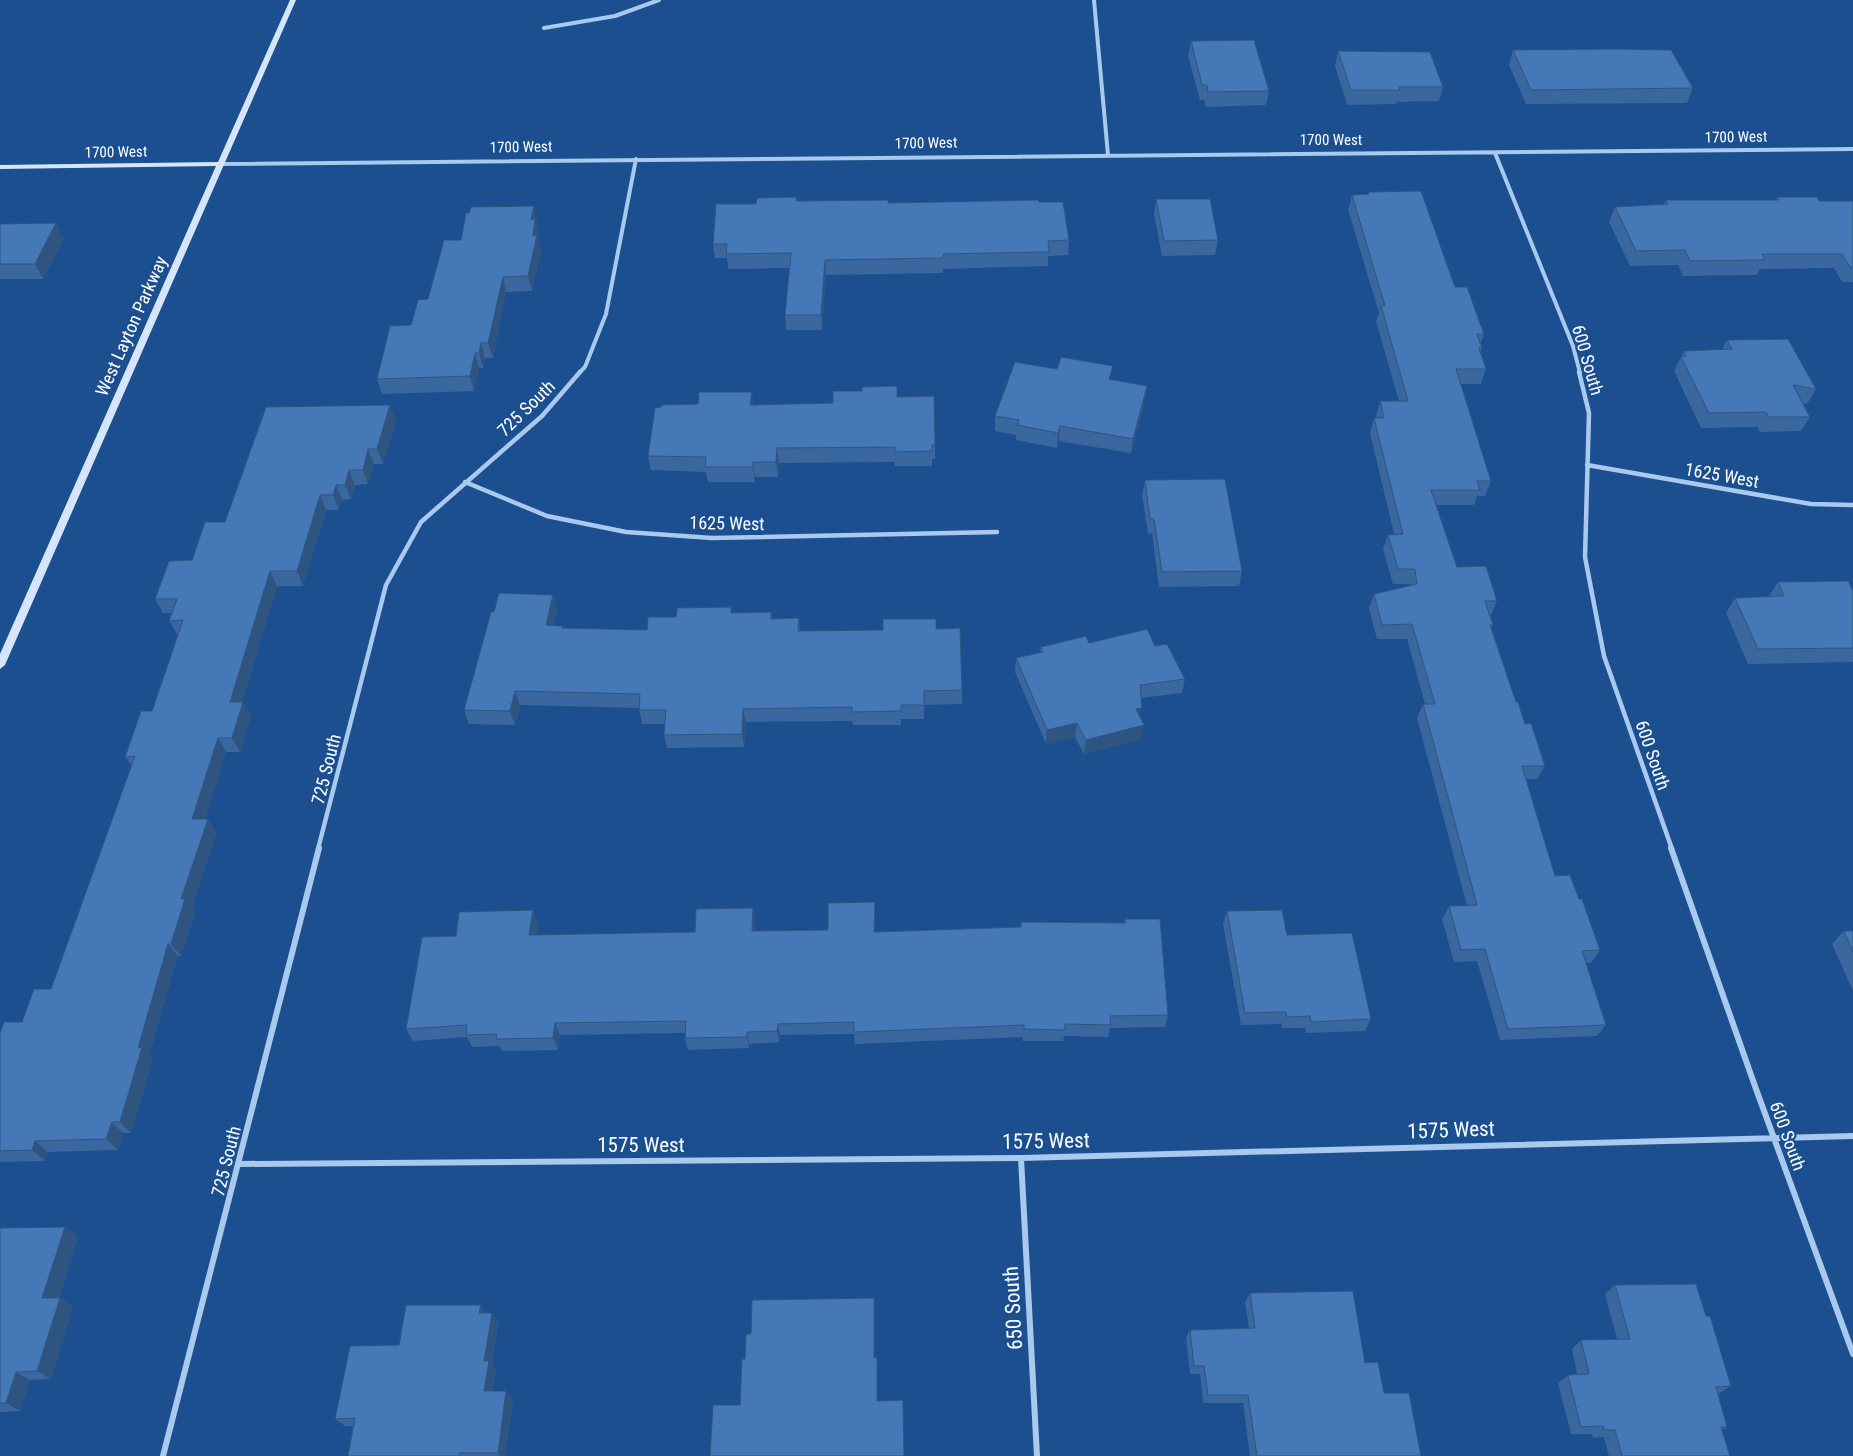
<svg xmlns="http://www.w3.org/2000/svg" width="1853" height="1456" viewBox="0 0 1853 1456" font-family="'Roboto Condensed',sans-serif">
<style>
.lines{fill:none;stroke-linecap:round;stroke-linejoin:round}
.street-far2{stroke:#a9c9ee;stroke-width:4}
.street-far1{stroke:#a9c9ee;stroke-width:4.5}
.street{stroke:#a9c9ee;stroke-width:6}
.secondary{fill:#d6e6fa;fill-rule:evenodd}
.wall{fill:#3a679d}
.shaded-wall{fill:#305480}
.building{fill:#4478b7;stroke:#305480}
.labels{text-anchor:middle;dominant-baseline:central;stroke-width:4.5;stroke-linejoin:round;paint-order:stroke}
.far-street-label{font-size:15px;fill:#fff;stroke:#1b4f8f}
.street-label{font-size:18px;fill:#fff;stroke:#1b4f8f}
.near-street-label{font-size:21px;fill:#fff;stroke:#1b4f8f}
</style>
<rect width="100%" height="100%" fill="#1b4f8f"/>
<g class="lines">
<path class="street-far2" d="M1094 0 1108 155
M544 28 615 16 659 0
M1495 153 1573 346 1580 373
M221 164 1853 149
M579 373 585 367 606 314 636 159"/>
<path class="street-far1" d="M1579 372 1589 413 1585 557 1604 656 1672 849
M1587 465 1811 504 1853 505
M465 482 547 516 626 532 712 538 997 532
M318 849 386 585 421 522 542 416 580 372"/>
<path class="street" d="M1671 848 1756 1089 1853 1354
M1021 1158 1037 1456
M239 1164 1021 1158 1853 1136
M163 1456 319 848"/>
<path class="secondary" d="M290 0H296L5 665 0 669V654L216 166 0 169V165L218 162Z"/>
</g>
<path class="wall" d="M1191 41 1269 91 1266 105 1206 107 1204 100H1200L1188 56Z
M1513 50 1693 88 1687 103 1526 104 1509 65Z
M1338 51 1443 87 1439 101 1397 102 1396 104 1347 105 1335 66Z
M1369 192 1455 287 1484 334 1481 343 1482 348 1480 354 1486 369 1481 384H1461L1491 481 1485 496H1477L1474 505H1436L1457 567 1497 601 1491 615H1490L1493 625 1491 630 1516 702 1545 766 1537 779H1526L1555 876 1579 899 1600 950 1591 963H1586L1606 1025 1597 1036 1500 1040 1477 961 1454 962 1442 919 1449 906H1467L1417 718 1423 704H1425L1407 639H1377L1369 609 1374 594 1410 586V584H1393L1383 549 1388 535 1394 534 1370 433 1374 418H1376V416L1380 401H1399L1376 321 1379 313 1348 210 1352 195 1368 194Z
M796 197 797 201 888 203 1039 202 1069 240 1068 255 1048 256V266L943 269V273L826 275 822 330H786L785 315 789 268 728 269 727 258H715L713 244 756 204Z
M1777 197 1819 201H1853V282H1842L1834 268 1760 269 1757 275 1683 276 1678 265 1630 266 1609 222 1615 207 1664 204 1666 200H1776Z
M1156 199 1218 240 1215 255 1162 256 1154 214Z
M538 221 537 226 539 234 538 239 541 250 532 291 506 292 493 358H485L483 368H479L474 391 382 394 377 379 428 299 461 240Z
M0 224 64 238 43 279H0Z
M1727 340 1816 389 1807 404H1803L1810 417 1801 431 1760 432 1758 427 1701 428 1674 371 1684 351 1722 349Z
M1111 379 1145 401 1131 453 1059 441 1057 448 1016 440V435L995 431V416Z
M897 397 935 445V459H932V466H895V462L779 463 778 477H755V482H708L706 472 651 470 648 456 754 405 833 403Z
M396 420 383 464H374L368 484 355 485 351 499 342 500 339 510H326L303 586H277L242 702 251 716 240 752H226L205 819H208L216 833 192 908 195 912 181 956H178L149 1055 153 1059 131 1133H123L118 1150 48 1152 45 1161 0 1162V1033L22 1022 51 989 132 766 125 757 152 711 178 635 169 621 172 613H163L155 599 192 560 225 522Z
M1145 480 1242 571 1239 586 1159 587 1152 533 1148 534 1142 495Z
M1778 582 1853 591V662L1748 664 1726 613 1735 598 1769 596Z
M553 595 557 609 553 625 563 628 647 630 676 617 732 613 771 612 772 619 799 618 800 631 936 629 962 690V704L924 705V719H901V725H853L852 721 746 722 744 747 667 748 664 735V724H642L639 708 520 705 515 725 469 724 464 710 494 612Z
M1089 643 1155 646 1185 679 1182 693 1141 698 1140 718 1144 725 1141 739 1084 754 1075 737 1046 744 1015 672 1016 658 1040 652 1041 647Z
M753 908 755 921V931L828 930 875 914V932L1020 927 1021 922 1168 1015 1165 1027 1110 1028 1108 1037 1064 1036 1063 1041H1023L1022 1037 855 1044 854 1034 780 1035 779 1042 749 1044V1048L688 1050 685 1038V1033L560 1035 558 1050 502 1051 499 1046 472 1047 467 1037 413 1041 406 1029 456 936 538 922 536 935 695 932Z
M1227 911 1287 935 1371 1019 1365 1031 1306 1033 1305 1028H1282V1024L1241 1025 1223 924Z
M1844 931H1853V991L1832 944Z
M65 1227 78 1237 59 1298H60L73 1307 51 1379 30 1380 20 1411 0 1412V1228Z
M1615 1285 1706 1316 1731 1386 1718 1394 1727 1427 1722 1430 1730 1456H1609L1604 1437 1593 1438 1592 1434H1571L1558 1383 1568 1375 1577 1374 1572 1349 1581 1340 1617 1339 1605 1294Z
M1250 1293 1365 1363 1421 1456H1250L1243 1403H1203L1200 1374H1190L1186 1338 1190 1330 1249 1328 1245 1302Z
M487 1313H492L498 1322 492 1364 496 1369 492 1391 513 1399 505 1456H348L353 1426H345L335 1419 399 1345Z"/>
<path class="shaded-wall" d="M534 206 538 221 537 226 539 234 538 239 541 250 532 291 528 276 533 236 531 220Z
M56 223 64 238 43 279 35 264Z
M825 260 826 275 822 330 821 315Z
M503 277 506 292 493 358 488 343Z
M481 343 485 358 483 368 479 353Z
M475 353 479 368 474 391 470 376Z
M1147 386 1145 401 1131 453 1133 439Z
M752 392 754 407 750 405Z
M390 405 396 420 383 464 377 449Z
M1060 426 1059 441 1057 448 1058 433Z
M777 448 779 463 778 477 776 462Z
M368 449 374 464 368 484 363 470Z
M753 462 755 477V482L753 467Z
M349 470 355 485 351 499 345 485Z
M336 485 342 500 339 510 333 495Z
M320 495 326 510 303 586 297 571Z
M270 571 277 586 238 716 230 702Z
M553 595 557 609 550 639 546 625Z
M515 691 520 705 515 725 510 711Z
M243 702 251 716 240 752 232 738Z
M1142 708 1139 722 1136 709Z
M743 709 746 722 744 747 742 734Z
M1077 723 1075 737 1046 744 1047 730Z
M1144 725 1141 739 1084 754 1086 740Z
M218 738 226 752 201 833 192 819Z
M208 819 216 833 192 908 195 912 181 956 171 944 181 899Z
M753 908 755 921 754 944 752 931Z
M533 910 538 922 534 948 529 935Z
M168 944 178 956 149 1055 153 1059 131 1133 120 1122 138 1048Z
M555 1023 560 1035 558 1050 553 1038Z
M778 1024 780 1035 779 1042 777 1031Z
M747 1032 749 1044V1048L747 1037Z
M112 1122 123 1133 118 1150 106 1139Z
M35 1141 48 1152 45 1161 32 1150Z
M65 1227 78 1237 56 1307 42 1298Z
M60 1298 73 1307 51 1379 37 1371Z
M874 1298 875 1307V1366L874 1358Z
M481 1305 487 1314 479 1313Z
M492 1313 498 1322 492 1364 496 1369 491 1399 484 1391V1361Z
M877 1357 878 1366V1408L877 1401Z
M16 1372 30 1380 20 1411 6 1403Z
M506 1391 513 1399 505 1456H500L498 1453Z"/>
<path class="building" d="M1254 40 1269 91 1208 92 1207 85H1202L1191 41Z
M1615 49 1671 50 1693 88 1531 90 1513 50Z
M1338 51 1430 52 1443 87H1399L1400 90H1351Z
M1421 191 1455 287H1467L1484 334H1477L1482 348H1479L1486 369H1456L1491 481H1477L1480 490H1431L1457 567 1486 566 1497 601H1485L1493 625H1490L1516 702H1518L1525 724 1531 723 1545 766H1522L1555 876 1570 875 1579 899H1582L1600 950 1582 951 1606 1025 1508 1029 1485 949 1461 950 1449 906 1477 905 1423 704H1435L1412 624 1382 625 1374 594 1417 584 1415 569H1398L1388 535 1403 534 1374 418H1384L1380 401H1408L1381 306H1385L1352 195 1369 194V192Z
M796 197V201L888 200V203L1038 200 1039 202H1063L1069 240 1048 241 1049 252 943 254V258L825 260 821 315H785L791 253 726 254 727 244H713L716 204H756L757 198Z
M1777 197H1817L1819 201H1853V267H1850L1842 254H1762L1765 260 1690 261 1685 250 1636 251 1615 207 1668 204 1666 200H1779Z
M1156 199H1210L1218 240 1164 241Z
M534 206 531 220 535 219 533 236 537 235 528 276 503 277 488 343H481L479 353H475L470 376 377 379 390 326 411 325 418 300 428 299 444 240H461L466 213H469L471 207Z
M56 223 35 264H0V224Z
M1788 339 1816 389 1793 385 1810 417H1769L1766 412 1709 413 1681 357 1686 356 1684 351 1732 349 1727 340Z
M1061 357 1113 366 1109 379 1147 386 1133 439 1060 426 1058 433 1017 425 1019 420 995 416 1015 362 1057 369Z
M897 386V397L934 396 935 445H932V451L895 452V447L777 448 776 462H753V467H705L706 457 648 456 655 408 661 407 662 405 698 404 699 392H752L750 405 833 403V391H862V387Z
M390 405 377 449H368L363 470H349L345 485H336L333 495H320L297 571H270L230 702H243L232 738H218L192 819H208L181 899H185L171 944H168L138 1048 142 1047 120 1122H112L106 1139 35 1141 32 1150 0 1151V1033L4 1022H22L34 989H51L135 756 125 757 141 711H152L183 620 169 621 177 599H155L169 561 192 560 205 522H225L266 407Z
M1225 479 1242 571 1162 572 1154 519H1150L1145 480Z
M1848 581 1853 591V648L1758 649 1735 598 1784 596 1778 582Z
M499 593 553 595 546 625 562 626V628L647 630 648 617H676L677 608 731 607V613L771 612V619L799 618 798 631 883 630V619H936V629L960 628 962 690 924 691V705H901V711L852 712V707L743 709 742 734 664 735 666 710H639L640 694 515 691 510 711 464 710 491 612H494Z
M1147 629 1155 646 1167 644 1185 679 1140 685 1142 708 1136 709 1144 725 1086 740 1077 723 1047 730 1016 658 1043 652 1041 647 1086 636 1089 643Z
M875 902 874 932 1021 927V922L1125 923V919H1160L1168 1015 1110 1016 1111 1025 1065 1024V1030L1024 1029V1025L854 1032V1022L778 1024 777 1031 747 1032V1037L685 1038 686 1021 555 1023 553 1038 496 1039 497 1034 466 1035 467 1025 406 1029 422 937 456 936 459 912 533 910 529 935 695 932 696 909 753 908 752 931 828 930V903Z
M1282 910 1287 935 1352 933 1371 1019 1311 1022 1310 1016 1287 1017 1286 1012 1245 1013 1227 911Z
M1844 931H1853V952Z
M65 1227 42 1298H60L37 1371 16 1372 6 1403H0V1228Z
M1696 1284 1706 1316H1710L1731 1386 1716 1387 1727 1427H1721L1730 1456H1622L1615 1430H1604L1603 1426 1581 1427 1568 1375 1589 1374 1581 1340 1630 1339 1615 1285Z
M1353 1291 1365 1363 1378 1362 1384 1393H1409L1421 1456H1257L1248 1395H1208L1204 1366H1194L1190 1330 1255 1328 1250 1293Z
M874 1298V1358L877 1357V1401L903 1400 904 1456H710L713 1405H740L742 1359H745L746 1334H751L752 1300Z
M406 1305H481L479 1313H492L484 1361H489L484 1391H506L498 1453H459V1456H348L355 1418 335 1419 350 1346 399 1345Z"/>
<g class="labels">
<g class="far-street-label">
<text transform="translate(1736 137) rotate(-1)">1700 West</text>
<text x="1331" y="140">1700 West</text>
<text transform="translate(926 143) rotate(-1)">1700 West</text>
<text transform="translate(521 147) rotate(-1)">1700 West</text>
<text transform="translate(116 152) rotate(-1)">1700 West</text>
</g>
<g class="street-label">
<text transform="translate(131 326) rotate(-66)">West Layton Parkway</text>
<text transform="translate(1588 360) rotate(74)">600 South</text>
<text transform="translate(526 408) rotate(-44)">725 South</text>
<text transform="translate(1722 475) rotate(10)">1625 West</text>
<text transform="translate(727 523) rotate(1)">1625 West</text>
<text transform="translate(1653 755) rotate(71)">600 South</text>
<text transform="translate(326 769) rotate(-76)">725 South</text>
<text transform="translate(1788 1136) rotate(70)">600 South</text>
<text transform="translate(226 1161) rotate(-76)">725 South</text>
</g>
<g class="near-street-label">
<text transform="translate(1451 1130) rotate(-2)">1575 West</text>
<text transform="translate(1046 1141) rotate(-1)">1575 West</text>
<text x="641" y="1145">1575 West</text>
<text transform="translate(1013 1308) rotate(-93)">650 South</text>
</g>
</g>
</svg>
